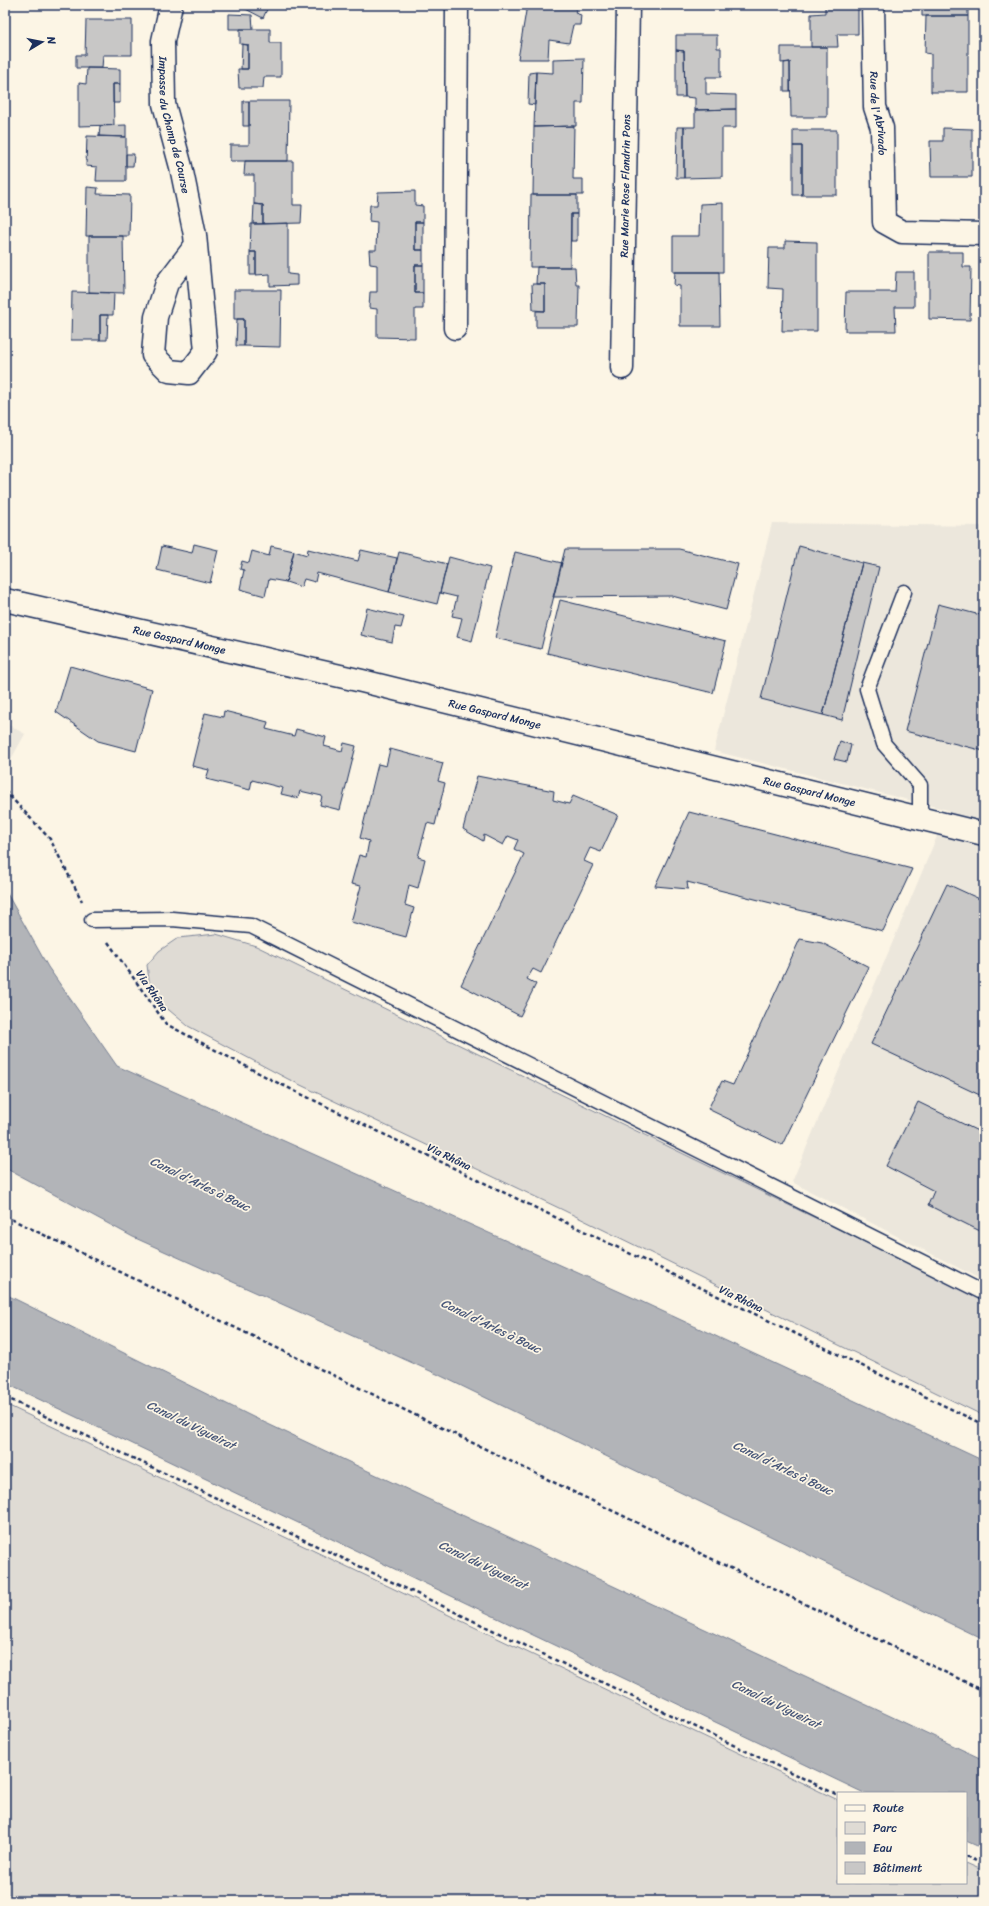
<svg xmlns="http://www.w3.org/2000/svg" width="989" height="1906" viewBox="0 0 989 1906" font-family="Sriracha,sans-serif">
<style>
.built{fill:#ece7dc}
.green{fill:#dfdbd4;stroke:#7d8599}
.water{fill:#b2b4b8;stroke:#767f94}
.building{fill:#c8c7c6;stroke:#1b2f5e}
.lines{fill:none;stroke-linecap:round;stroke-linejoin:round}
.lane-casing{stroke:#1b2f5e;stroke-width:17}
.street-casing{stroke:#1b2f5e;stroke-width:25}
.secondary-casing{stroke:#1b2f5e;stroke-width:25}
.path{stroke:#1b2f5e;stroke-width:2.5;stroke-dasharray:4 3;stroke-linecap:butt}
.lane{stroke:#fcf5e5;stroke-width:14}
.street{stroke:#fcf5e5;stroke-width:22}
.secondary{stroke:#fcf5e5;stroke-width:22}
.labels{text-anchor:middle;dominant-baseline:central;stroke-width:3.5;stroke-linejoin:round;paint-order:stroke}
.street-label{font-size:11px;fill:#1b2f5e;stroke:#fcf5e5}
.water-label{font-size:12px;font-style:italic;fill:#485779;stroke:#fcf5e5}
</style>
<rect width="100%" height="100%" fill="#fcf5e5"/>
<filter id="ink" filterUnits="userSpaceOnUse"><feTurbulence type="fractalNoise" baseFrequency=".025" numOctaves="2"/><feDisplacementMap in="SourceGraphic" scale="8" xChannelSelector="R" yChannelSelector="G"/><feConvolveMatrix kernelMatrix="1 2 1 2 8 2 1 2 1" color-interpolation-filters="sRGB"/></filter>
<g filter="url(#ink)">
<path class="built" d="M772 523 984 526V1281L792 1182 948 810 714 751Z
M5 723 25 734 5 770Z"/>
<path class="green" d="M216 934 256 946 984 1300V1416L561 1209 288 1079 188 1026 151 995 147 965 159 951 178 938Z
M5 1404 838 1800V1883H966V1863L984 1871V1901H5Z"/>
<path class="water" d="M5 890 48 967 117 1066 636 1299 984 1461V1640L437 1374 133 1237 5 1168Z
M5 1294 253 1417 984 1760V1849L966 1841V1793H864L5 1383Z"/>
<path class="building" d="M238 5H269L263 18Z
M527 5H577L575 13 581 15 580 25H573L569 43 549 40 548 59H518Z
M825 5H858V34H837L838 47H811V14L825 13Z
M922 5H968V16H922Z
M229 14 252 15 253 29H229Z
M926 16H968V92H931V54L925 53Z
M86 20H132V55H103L102 68H76V55H85Z
M240 29H270V43H281V77H264L263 88H239L238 69H248V45L240 44Z
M676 35H717V48H721V77H706V94L736 95V109L695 110V98L685 97 684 51 676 50Z
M242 44 248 45V69H241Z
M781 47H827V117H791L790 62 781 63Z
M676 50 684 51 685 97H676Z
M584 58 583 103H576V126L534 127 536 72 553 73V59Z
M790 62V91H784V63Z
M87 68 120 69V84H113L114 125 79 126V83L86 84Z
M536 72 535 105 528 104 529 73Z
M113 84H120V103H113Z
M243 101H249V126H243Z
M249 101H289L288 161H230V145H249Z
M736 109V128H722V177L684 178V127H695V110Z
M126 125V137L99 136 100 126Z
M574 126 573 179H583V195H533L534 127Z
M677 127H684V178H676Z
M943 128 972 129V177H931L930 141H943Z
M793 130H837V195H802V146H793Z
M87 136 126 137V181H96L97 167 86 166Z
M793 146H802V195H793Z
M126 154H134L133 166H126Z
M245 161H293V205H302L301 223 263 224V205L254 204V175H244Z
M87 187 98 188 97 194 130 195 129 236H86Z
M415 191V205L423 206V222H415V250H423V265H415V293H423V309H415V338L377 337V309L369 308 370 292H377V265L370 264 369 250H376L377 222 369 221 370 205H377L378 192Z
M531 195H577V214H571L570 267H530Z
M723 203V272H673V236H699L700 204Z
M254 204 263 205V224H253Z
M571 214H577V241H571Z
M415 222H423V250H415Z
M288 223V274L297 275V285L270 286V274L256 275V252H250L251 224Z
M89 236H123L124 293 89 292Z
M785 241 817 242V331H782L783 289 768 288 769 248H785Z
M250 252H256V275H250Z
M929 252H963V267H971L970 320 929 319Z
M415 265H423V293H415Z
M537 267H575L576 285H579L578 327H536V311H545V284H536Z
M675 272H719L720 326H680V286L674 285Z
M896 272H914V307H895L896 331H845L846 292H895Z
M532 284H545V311L533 310Z
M234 290H281L280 347 244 346V319H234Z
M72 292 114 293 113 315H100V340H71Z
M100 315H108L107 340H100Z
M237 319H244V346H236Z
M194 544 218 550 210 583 157 570 162 546 192 553Z
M271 546 294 551 286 582 269 579 265 596 240 589 244 570 240 569 242 561 249 563 252 551 269 556Z
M799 546 862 563 823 715 761 699Z
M308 549 358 561 361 550 397 558 389 592 317 573 315 582 304 579 301 587 286 582 294 551 307 555Z
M565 549H679L738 564 726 610 672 596 553 597Z
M399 552 447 564 437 604 389 592Z
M515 552 562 563 541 649 495 638Z
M449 557 490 568 472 641 457 637 462 618 452 616 457 597 440 593Z
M862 563 879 567 842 720 823 715Z
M560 600 726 641 713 693 547 653Z
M938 604 984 616V751L905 731Z
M367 608 404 617 401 628 395 627 392 642 361 635Z
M70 666 152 689 136 751 98 741 56 712Z
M224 711 268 722 266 729 294 736 296 729 326 737 324 746 342 751 344 743 356 746 340 810 320 805 322 796 300 791 298 798 281 794 283 788 252 780 250 790 206 779 209 770 192 766 205 713 223 717Z
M840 741 851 745 847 762 834 759Z
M390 749 443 763 438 781 445 783 435 825 427 823 418 857 425 859 418 888 409 885 405 905 414 908 406 937 351 922 361 886 351 884 359 855 366 857 369 841 360 838 378 764 386 766Z
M477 776 554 791 553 800 569 804 573 796 618 815 601 852 590 848 584 861 593 865 541 973 533 969 527 979 536 984 520 1016 461 985 524 854 514 849 518 840 508 836 503 845 484 835 483 841 463 829Z
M689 812 912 869 883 931 687 882 688 889 655 886Z
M947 884 984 901V1097L871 1044Z
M800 939 822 943 869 967 782 1145 708 1109 722 1081 733 1085Z
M918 1102 984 1134V1233L928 1205 934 1191 886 1166Z"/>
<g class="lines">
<g class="lane-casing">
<path id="lane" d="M904 592 867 689 884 744 920 785V819
M92 920 172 919 251 926 984 1293"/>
</g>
<g class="street-casing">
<g id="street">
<path id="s1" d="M171 5 163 41 164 104 181 167 195 235 206 351 189 373 169 371 153 355 156 317 167 283 196 245"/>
<path id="s2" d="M873 5 875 107 882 128 884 222 902 232 984 234"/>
<path d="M455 328 457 5"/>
<path id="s3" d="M622 368 628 5"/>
</g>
</g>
<g class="secondary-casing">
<g id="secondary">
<path id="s4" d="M5 600 362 681 984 834"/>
</g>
</g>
<path class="path" d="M5 791 50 839 82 901
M108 942 166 1024 274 1081 984 1425
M5 1216 984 1691
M5 1397 838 1795
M966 1856 984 1865"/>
<use href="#lane" class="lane"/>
<use href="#street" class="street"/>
<use href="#secondary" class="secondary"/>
</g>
</g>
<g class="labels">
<g class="street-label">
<text stroke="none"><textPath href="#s2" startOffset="109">Rue de l'Abrivado</textPath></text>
<text stroke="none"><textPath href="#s1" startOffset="122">Impasse du Champ de Course</textPath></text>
<text stroke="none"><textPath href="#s3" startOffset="182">Rue Marie Rose Flandrin Pons</textPath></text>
<text stroke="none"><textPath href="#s4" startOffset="179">Rue Gaspard Monge</textPath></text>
<text stroke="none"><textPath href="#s4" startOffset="503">Rue Gaspard Monge</textPath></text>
<text stroke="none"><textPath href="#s4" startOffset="827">Rue Gaspard Monge</textPath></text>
<text transform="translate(152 991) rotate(55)">Via Rhôna</text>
<text transform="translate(449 1157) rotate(26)">Via Rhôna</text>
<text transform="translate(741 1299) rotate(26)">Via Rhôna</text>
</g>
<g class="water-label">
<text transform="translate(200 1184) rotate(26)">Canal d'Arles à Bouc</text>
<text transform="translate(491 1326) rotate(26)">Canal d'Arles à Bouc</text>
<text transform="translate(191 1425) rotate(26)">Canal du Vigueirat</text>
<text transform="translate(783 1468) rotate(26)">Canal d'Arles à Bouc</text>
<text transform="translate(483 1565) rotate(26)">Canal du Vigueirat</text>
<text transform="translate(776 1704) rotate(26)">Canal du Vigueirat</text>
</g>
</g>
<rect width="989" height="1906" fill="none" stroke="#fcf5e5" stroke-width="20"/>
<rect x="10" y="10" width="969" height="1886" fill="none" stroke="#1b2f5e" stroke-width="1.5" filter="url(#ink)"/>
<rect x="837" y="1792" width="130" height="92" fill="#fcf5e5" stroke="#a2a6af"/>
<rect x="845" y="1805" width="20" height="6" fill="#fcf5e5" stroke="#a2a6af"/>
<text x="873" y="1812" font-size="12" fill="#1b2f5e">Route</text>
<rect x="845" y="1822" width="20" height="12" fill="#dfdbd4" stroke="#a2a6af"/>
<text x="873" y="1832" font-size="12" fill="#1b2f5e">Parc</text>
<rect x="845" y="1842" width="20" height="12" fill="#b2b4b8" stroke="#a2a6af"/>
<text x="873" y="1852" font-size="12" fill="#1b2f5e">Eau</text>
<rect x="845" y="1862" width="20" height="12" fill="#c8c7c6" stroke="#a2a6af"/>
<text x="873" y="1872" font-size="12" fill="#1b2f5e">Bâtiment</text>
<g transform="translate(42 42) rotate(80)" stroke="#fcf5e5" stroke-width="3" paint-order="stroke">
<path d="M0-3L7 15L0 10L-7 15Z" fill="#1b2f5e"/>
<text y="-6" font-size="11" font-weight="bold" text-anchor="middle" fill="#1b2f5e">N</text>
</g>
</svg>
